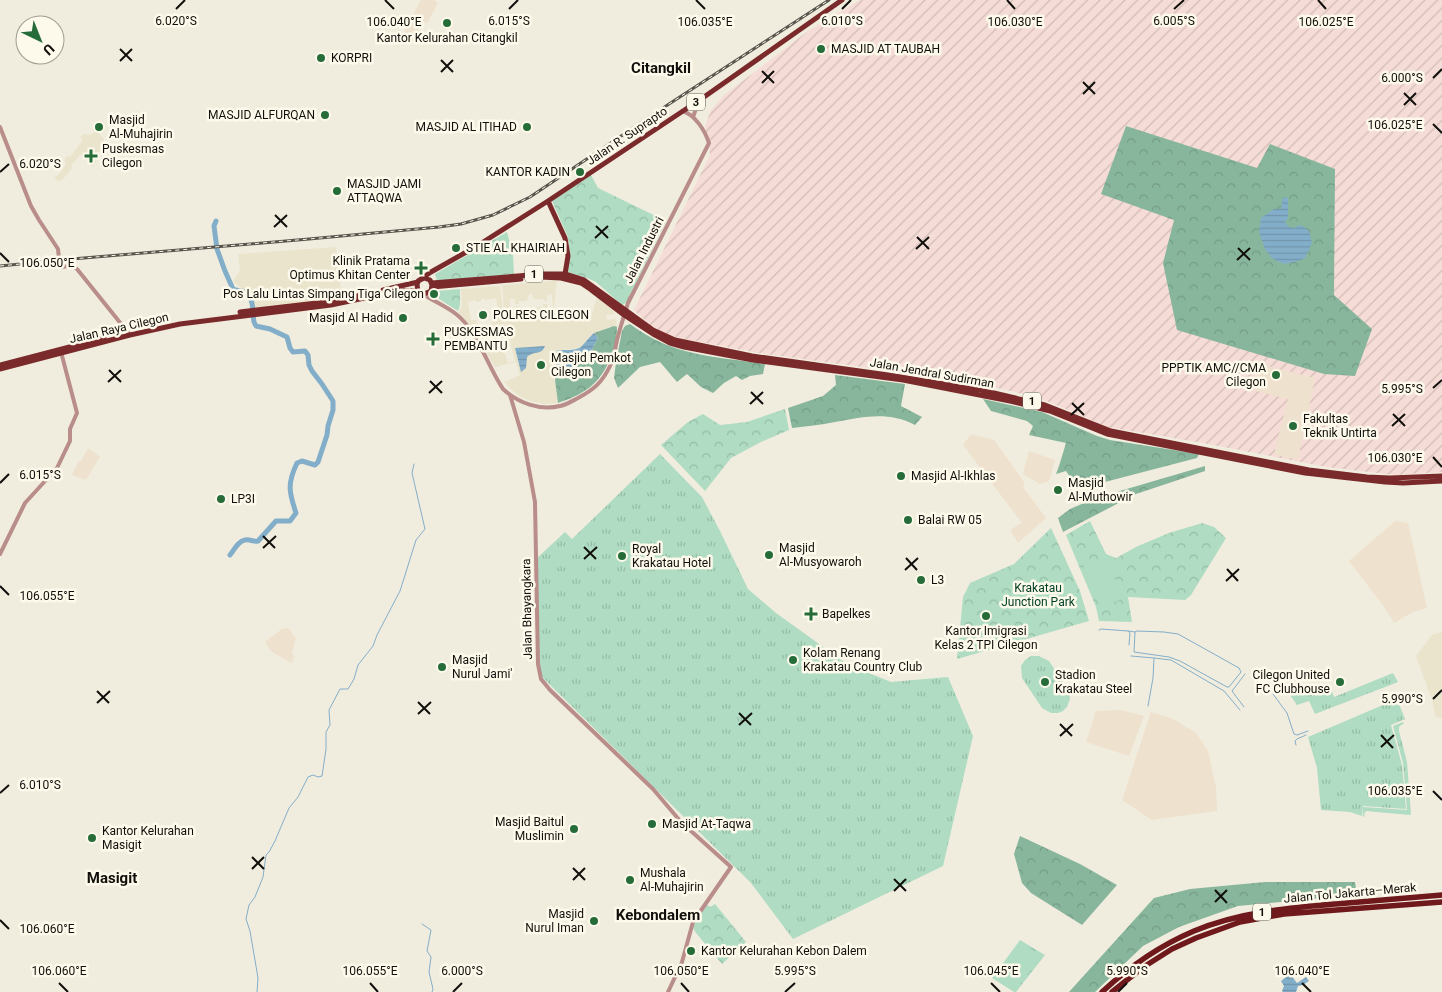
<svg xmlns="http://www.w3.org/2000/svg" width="1442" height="992" viewBox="0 0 1442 992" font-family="Roboto,sans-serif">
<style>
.built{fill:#eae4cd;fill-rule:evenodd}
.industrial{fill:url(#industrial-furrows)}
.education{fill:#eee1cd}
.grass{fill:url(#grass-tufts)}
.forest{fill:url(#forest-crowns)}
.park{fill:url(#park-crowns)}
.pitch{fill:#afdcc3}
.water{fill:url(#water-rules)}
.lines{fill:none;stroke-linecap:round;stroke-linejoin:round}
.stream{stroke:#83aec9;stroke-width:1}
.river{stroke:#83aec9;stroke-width:5}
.tertiary{stroke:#b98d89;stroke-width:4}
.trunk{stroke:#7a2a2a;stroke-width:5}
.motorway{stroke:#70191c;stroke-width:5.5}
.rail-casing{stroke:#57554d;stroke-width:3}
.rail{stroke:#fefaeb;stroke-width:1;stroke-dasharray:4;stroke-linecap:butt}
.ticks{fill:none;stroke:#110f0b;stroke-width:2}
.poi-dot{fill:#256c39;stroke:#fefaeb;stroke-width:2}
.labels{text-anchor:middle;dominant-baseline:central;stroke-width:5;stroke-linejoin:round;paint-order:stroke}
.shield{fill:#fefaeb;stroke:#58564e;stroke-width:1}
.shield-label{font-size:11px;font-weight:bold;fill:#110f0b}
.poi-label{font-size:12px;fill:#110f0b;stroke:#fefaeb;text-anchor:start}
.street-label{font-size:12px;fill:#110f0b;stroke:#fefaeb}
.park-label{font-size:12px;fill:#034028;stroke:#fefaeb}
.quarter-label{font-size:15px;font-weight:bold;fill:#110f0b;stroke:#fefaeb}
.ticks-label{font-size:12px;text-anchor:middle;fill:#110f0b;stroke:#fefaeb;stroke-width:5;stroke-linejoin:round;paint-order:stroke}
</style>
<defs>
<pattern id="industrial-furrows" width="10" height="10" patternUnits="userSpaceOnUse" patternTransform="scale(1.25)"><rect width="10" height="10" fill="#f6dcd6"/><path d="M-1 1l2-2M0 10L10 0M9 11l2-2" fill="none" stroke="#d2bcb6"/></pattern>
<pattern id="grass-tufts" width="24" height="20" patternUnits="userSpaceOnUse" patternTransform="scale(1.25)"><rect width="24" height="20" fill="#afdcc3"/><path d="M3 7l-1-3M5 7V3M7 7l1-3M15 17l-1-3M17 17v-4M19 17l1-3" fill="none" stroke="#96bca6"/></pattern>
<pattern id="forest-crowns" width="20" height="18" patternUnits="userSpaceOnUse" patternTransform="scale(1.25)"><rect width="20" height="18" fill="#88b69d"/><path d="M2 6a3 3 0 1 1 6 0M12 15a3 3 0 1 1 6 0" fill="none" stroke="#749b86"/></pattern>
<pattern id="park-crowns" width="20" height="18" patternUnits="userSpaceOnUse" patternTransform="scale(1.25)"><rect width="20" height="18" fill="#afdcc3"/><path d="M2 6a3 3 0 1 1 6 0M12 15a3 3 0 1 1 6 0" fill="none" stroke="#96bca6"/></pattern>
<pattern id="water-rules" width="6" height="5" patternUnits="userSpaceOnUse" patternTransform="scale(1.25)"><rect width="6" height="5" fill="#83aec9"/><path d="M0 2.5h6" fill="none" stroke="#7094ab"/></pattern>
</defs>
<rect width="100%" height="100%" fill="#f1edde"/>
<path class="built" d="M97 131 104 139 94 167 81 154 71 166 72 168 66 176 59 182 54 178 61 172 66 163 64 160 67 156 70 157 83 140 80 137 83 134 89 135Z
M336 247 342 298 251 309 252 298 233 281 240 271 238 254Z
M552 281H557L553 316 577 320 579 317 591 318 596 300 598 298 613 309 615 314 606 315 607 320 616 319 617 327H610L594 333 587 339 582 347 574 349 558 350 554 354 556 372 554 373 558 403 543 404 531 401 517 395 504 382 520 375 516 362 495 367 472 328 458 313 462 306 461 289 500 286 503 312 514 352 504 312 502 285ZM529 294H532L534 299H543L544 301H547V295L552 294 553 312 547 313V304H543V307L533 308 532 313 529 311 528 308 519 309V306H515V312H510V299H515V304H519V301H527ZM484 298 485 300 496 298 499 314 491 316 492 327 479 332 477 320H471L468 302 476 300V302L481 301V299ZM505 325 515 361 508 363 499 334 496 335 494 329Z
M1442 632V719L1435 716 1432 700 1416 656 1432 635Z"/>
<path class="industrial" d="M860 0H1442V472L1394 475 1327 467 1203 443 1108 427 1049 402 1023 394 975 383 944 378 759 353 679 338 664 333 650 325 634 310 710 155 705 126 711 110 723 96 808 31Z"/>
<path class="education" d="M421 0H433L438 3 427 23 413 15Z
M403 15 421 25 411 43 401 38 406 29 398 24Z
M1260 364 1315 378 1298 460 1274 454 1288 399 1256 391Z
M971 434 994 440 1025 483 1023 487 1046 518 1018 543 1010 530 1022 523 963 445Z
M88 448 100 457 86 480 72 475 78 462 81 461Z
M1029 451 1055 460 1050 479 1047 482 1040 484 1023 474Z
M1395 521 1408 523 1427 608 1413 612 1394 623 1385 608 1349 561Z
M288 628 296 638 292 653 294 656 292 663 272 652 265 642 282 629Z
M1121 710 1144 716 1129 756 1086 742 1096 711Z
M1151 712 1173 719 1196 733 1208 751 1216 787 1217 811 1152 820 1122 800Z"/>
<path class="grass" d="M660 454 702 497 720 531 748 589 776 613 847 664 891 682 948 677 973 736 943 866 793 939 751 883 540 675 536 559 565 532 572 539Z
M1031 656H1039L1049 661 1069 691 1070 699 1067 707 1063 711 1058 713H1051L1042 708 1022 678 1021 666 1025 660Z
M1393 673 1398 682 1315 714 1309 701 1297 705 1290 695 1317 686 1321 695 1332 691 1334 697Z
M1397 699 1405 719 1391 725 1402 765 1406 809 1363 806 1362 816 1350 812 1321 810 1317 768 1308 737Z
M1403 722 1404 723 1399 727V731L1407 762 1411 814 1410 815 1366 811 1364 814 1365 817 1363 816V807L1407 810 1403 763 1393 726Z"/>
<path class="forest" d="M1126 126 1257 168 1270 144 1335 169 1334 295 1372 329 1355 376 1324 374 1177 330 1163 263 1174 220 1101 194Z
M630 324C674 357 714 356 765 364L763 374 750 376 742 380 736 376 724 383 713 393 701 387 687 374 677 382 660 362 640 367 618 388 614 378 616 362 622 331 625 326Z
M614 326 617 327C617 335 616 343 613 351 603 381 588 393 558 403L554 372H564L590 353 598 338 594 333Z
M835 375 905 384 901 406 922 417 915 425C888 411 864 417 835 422 821 425 806 426 792 428L788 408 823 396 836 385Z
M983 399 1042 412 1097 436 1110 440 1199 454 1197 458 1078 489 1066 471 1056 474 1059 466 1066 443 1029 435 1033 426 1027 421 991 411Z
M1205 466V471L1136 494 1063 532 1058 518 1070 509 1096 498Z
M1020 836 1080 864 1117 885 1082 925 1031 893 1022 883 1014 854Z
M1265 882H1355L1357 895 1238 906 1179 927 1143 946 1095 992H1069L1154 898 1190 889Z"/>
<path class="park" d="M591 175 598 188 666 221 626 303 622 305 596 282 587 278 567 272 570 256 568 237 552 201Z
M507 232 513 255 514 274 437 281 435 274Z
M460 289V305L458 311 436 297 437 291Z
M785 409 789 430 761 442 731 458 705 491 661 445 688 422 703 414 720 425 747 422Z
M1090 521 1106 554 1116 558 1138 546 1169 533 1202 523 1214 527 1226 538 1191 595 1185 600 1128 597 1132 622 1099 621 1096 607 1066 535Z
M1051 528 1080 591 1089 621 957 659 963 597 970 583 1014 564Z
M715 904 746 942 722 964 696 933 693 928 697 919 707 905 710 907Z
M1020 940 1045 955 1016 992H1014L992 978Z"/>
<path class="pitch" d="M1105 557 1124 598 1101 608 1083 567Z
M1022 943 1042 956 1016 989 997 977Z"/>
<path class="water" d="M1283 197 1288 198V218L1285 222 1289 227 1294 228 1301 225 1309 231 1312 243 1305 258 1298 261 1285 264 1277 261 1272 258 1265 249 1259 232 1261 218 1274 209H1281Z
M594 333 598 338 590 353 583 357 581 363 564 372H556L554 354 558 350C565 350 577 351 582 346 586 342 589 337 594 333Z
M545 346C541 356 535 350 527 357L526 368 521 372 515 348Z
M1290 974 1297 983 1306 977 1309 981 1303 985 1298 986 1296 992H1283L1282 991 1284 986 1281 981Z"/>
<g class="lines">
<path class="stream" d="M1099 630 1101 629 1128 631 1130 633 1129 645
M1128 631 1135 632 1137 631 1164 632 1178 634 1239 668 1241 672 1229 687H1227L1180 661 1169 657 1134 652 1135 632
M1131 656 1154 658 1153 678 1148 706
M1154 658 1171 660 1224 691 1240 710
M1282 689 1274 692 1273 694 1287 713 1294 734 1297 735 1308 731
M1244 707 1232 691 1245 674
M1296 745 1295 741 1297 739 1306 735
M422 924 431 930 427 951 431 957 429 972 433 989 432 992
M257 992 258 978 250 931 246 919 249 905 255 897 263 877 266 855 269 852 275 841 289 808 298 797 308 777 313 775 318 777 322 776 326 749V732L330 725 329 710 340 689H348L354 679 358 665 373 646 377 635 400 591 416 540 425 529 412 473 414 464"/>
<path class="river" d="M216 221 214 226 217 249 225 271 233 289C237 291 241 290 244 292 255 297 252 313 254 322L256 326 270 329 287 337 290 348 293 352 305 351 308 355 309 365 312 371 322 384 333 401V410L328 426 327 435 318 462 315 465 302 461 297 463C287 484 289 492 296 513L290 521H276L258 541C253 542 250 539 245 540 238 541 234 550 230 555"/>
<path class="tertiary" d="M693 117 697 106 701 101
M0 127 31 206 39 220 58 249 60 267 72 266 77 269 130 335
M423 294C433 301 446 306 456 314 477 330 488 367 503 389 518 403 540 411 560 406 566 405 572 401 578 398 593 390 602 383 610 366 614 359 615 349 617 340 620 328 624 316 628 303L709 143C705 131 695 114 682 111
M510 395 524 442 535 502 538 664 541 679 550 690 653 789 681 822 731 867 693 922 682 962 668 992
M0 554 25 503 57 468 70 441V429L77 413 61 352"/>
<path class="trunk" d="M548 201 565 238 568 256 565 274
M540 277 561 278 581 283 590 289 624 315 653 334 670 343 684 347 753 360 903 380 1010 401 1050 411 1107 434 1305 473 1385 482 1403 483 1442 481
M418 281 431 272 477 246 548 201 704 97 842 0
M432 283 543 274H565L584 280 653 330 675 340 752 356 888 375 981 390 1045 405 1111 431 1309 470 1367 477 1390 478 1442 476
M432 287 521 279
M383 290 418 282
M353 297 374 292
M240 312 343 300
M0 365 104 338
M0 369 130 335 180 324 331 305 398 291H418L424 294 431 291 432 285 430 280 424 278 418 281 417 285 418 291"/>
<path class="motorway" d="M1102 992C1129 967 1161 945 1194 931 1239 912 1288 908 1336 904 1371 901 1407 898 1442 895
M1112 992 1142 968 1172 949 1196 938 1240 922 1284 914 1442 902"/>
<g class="rail-casing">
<path id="rail" d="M0 266 60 260 309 239 439 227 461 224 493 215 530 197 669 104 829 0"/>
</g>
<use href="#rail" class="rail"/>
</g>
<path class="ticks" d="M385 0 394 9M696 0 705 9M1007 0 1015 9M1318 0 1326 9M176 9 185 0M509 9 518 0M842 9 851 0M1174 9 1184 0M120 49 132 61M441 60 453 72M120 61 132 49M762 71 774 83M441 72 453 60M1433 78 1442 69M1083 82 1095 94M762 83 774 71M1404 93 1416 105M1083 94 1095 82M1404 105 1416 93M1433 124 1442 133M0 172 9 164M275 215 287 227M596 226 608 238M274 227 287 215M917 237 929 249M595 238 608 226M1238 248 1250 260M916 249 929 237M0 253 9 262M1237 260 1250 248M109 370 121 382M430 381 442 393M108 382 121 370M1433 388 1442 380M751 392 763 404M429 393 442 381M1072 403 1084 415M750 404 763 392M1393 414 1405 426M1071 415 1084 403M1392 426 1405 414M1433 457 1442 467M0 483 9 474M263 536 275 548M584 547 596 559M263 548 276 536M906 558 917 570M584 559 597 547M1227 569 1238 581M905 570 918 558M1226 581 1239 569M0 586 9 595M97 691 109 703M1433 699 1442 690M418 702 430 714M97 703 110 691M739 713 751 725M418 714 431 702M1060 724 1072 736M739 725 752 713M1381 735 1393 748M1060 736 1073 724M1381 747 1394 735M1433 791 1442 800M0 793 9 785M252 857 264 869M573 868 585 880M252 869 264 857M894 879 906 891M573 880 585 868M1215 890 1227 903M894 891 906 879M1215 902 1227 890M0 920 9 929M59 983 68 992M370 983 378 992M681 983 689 992M991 983 1000 992M1302 983 1311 992M453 992 462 983M785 992 795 983M1118 992 1127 983"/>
<g class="poi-dot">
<circle cx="447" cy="23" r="5"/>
<circle cx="821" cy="49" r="5"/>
<circle cx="321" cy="58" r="5"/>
<circle cx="325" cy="115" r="5"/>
<circle cx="99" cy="127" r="5"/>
<circle cx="527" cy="127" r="5"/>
<path d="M88.5 148.5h5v5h5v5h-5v5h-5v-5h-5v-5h5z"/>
<circle cx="580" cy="172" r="5"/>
<circle cx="337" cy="191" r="5"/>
<circle cx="456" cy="248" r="5"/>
<path d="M418.5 260.5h5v5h5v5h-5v5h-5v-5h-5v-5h5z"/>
<circle cx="434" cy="294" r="5"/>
<circle cx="483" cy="315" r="5"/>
<circle cx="403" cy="318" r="5"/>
<path d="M430.5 331.5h5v5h5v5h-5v5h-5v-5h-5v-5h5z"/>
<circle cx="541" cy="365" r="5"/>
<circle cx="1276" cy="375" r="5"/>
<circle cx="1293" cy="426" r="5"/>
<circle cx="901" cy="476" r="5"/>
<circle cx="1058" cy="490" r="5"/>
<circle cx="221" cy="499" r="5"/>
<circle cx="908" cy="520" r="5"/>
<circle cx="769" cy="555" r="5"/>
<circle cx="622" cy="556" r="5"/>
<circle cx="921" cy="580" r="5"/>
<path d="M808.5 606.5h5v5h5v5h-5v5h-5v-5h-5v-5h5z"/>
<circle cx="986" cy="616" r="5"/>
<circle cx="793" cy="660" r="5"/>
<circle cx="442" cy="667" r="5"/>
<circle cx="1045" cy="682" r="5"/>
<circle cx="1340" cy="682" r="5"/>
<circle cx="652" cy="824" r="5"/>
<circle cx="574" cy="829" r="5"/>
<circle cx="92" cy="838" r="5"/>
<circle cx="630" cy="880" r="5"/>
<circle cx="594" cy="921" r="5"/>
<circle cx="691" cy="951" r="5"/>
</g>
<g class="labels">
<g class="shield">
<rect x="687" y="93.5" width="18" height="17" rx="4"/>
<rect x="525" y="265.5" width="18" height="17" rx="4"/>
<rect x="1023" y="392.5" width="18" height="17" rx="4"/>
<rect x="1253" y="903.5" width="18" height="17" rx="4"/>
</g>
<g class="shield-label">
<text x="696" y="102">3</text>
<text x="534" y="274">1</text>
<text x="1032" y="401">1</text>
<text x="1262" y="912">1</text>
</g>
<g class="poi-label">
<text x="447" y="38" text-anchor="middle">Kantor Kelurahan Citangkil</text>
<text x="831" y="49">MASJID AT TAUBAH</text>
<text x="331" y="58">KORPRI</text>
<text x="315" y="115" text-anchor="end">MASJID ALFURQAN</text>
<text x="109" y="120">Masjid<tspan x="109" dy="14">Al-Muhajirin</tspan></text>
<text x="517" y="127" text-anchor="end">MASJID AL ITIHAD</text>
<text x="102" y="149">Puskesmas<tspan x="102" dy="14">Cilegon</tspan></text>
<text x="570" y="172" text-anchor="end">KANTOR KADIN</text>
<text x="347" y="184">MASJID JAMI<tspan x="347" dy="14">ATTAQWA</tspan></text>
<text x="466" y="248">STIE AL KHAIRIAH</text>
<text x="410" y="261" text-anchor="end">Klinik Pratama<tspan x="410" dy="14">Optimus Khitan Center</tspan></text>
<text x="424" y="294" text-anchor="end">Pos Lalu Lintas Simpang Tiga Cilegon</text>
<text x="493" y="315">POLRES CILEGON</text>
<text x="393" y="318" text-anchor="end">Masjid Al Hadid</text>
<text x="444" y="332">PUSKESMAS<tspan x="444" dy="14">PEMBANTU</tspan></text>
<text x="551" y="358">Masjid Pemkot<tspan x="551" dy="14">Cilegon</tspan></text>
<text x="1266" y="368" text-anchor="end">PPPTIK AMC//CMA<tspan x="1266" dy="14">Cilegon</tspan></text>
<text x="1303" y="419">Fakultas<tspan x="1303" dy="14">Teknik Untirta</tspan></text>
<text x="911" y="476">Masjid Al-Ikhlas</text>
<text x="1068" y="483">Masjid<tspan x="1068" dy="14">Al-Muthowir</tspan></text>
<text x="231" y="499">LP3I</text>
<text x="918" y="520">Balai RW 05</text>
<text x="779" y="548">Masjid<tspan x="779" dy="14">Al-Musyowaroh</tspan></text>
<text x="632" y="549">Royal<tspan x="632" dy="14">Krakatau Hotel</tspan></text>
<text x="931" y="580">L3</text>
<text x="822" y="614">Bapelkes</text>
<text x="986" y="631" text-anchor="middle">Kantor Imigrasi<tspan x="986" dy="14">Kelas 2 TPI Cilegon</tspan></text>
<text x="803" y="653">Kolam Renang<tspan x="803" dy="14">Krakatau Country Club</tspan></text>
<text x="452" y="660">Masjid<tspan x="452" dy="14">Nurul Jami'</tspan></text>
<text x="1055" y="675">Stadion<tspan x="1055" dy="14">Krakatau Steel</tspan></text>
<text x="1330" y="675" text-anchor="end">Cilegon United<tspan x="1330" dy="14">FC Clubhouse</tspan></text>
<text x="564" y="822" text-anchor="end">Masjid Baitul<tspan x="564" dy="14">Muslimin</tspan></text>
<text x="662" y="824">Masjid At-Taqwa</text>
<text x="102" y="831">Kantor Kelurahan<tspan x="102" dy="14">Masigit</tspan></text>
<text x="640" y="873">Mushala<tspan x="640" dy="14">Al-Muhajirin</tspan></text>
<text x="584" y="914" text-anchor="end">Masjid<tspan x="584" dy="14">Nurul Iman</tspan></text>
<text x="701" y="951">Kantor Kelurahan Kebon Dalem</text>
</g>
<g class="street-label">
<text transform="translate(627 136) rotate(-34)">Jalan R. Suprapto</text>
<text transform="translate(644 250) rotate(-63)">Jalan Industri</text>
<text transform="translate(119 328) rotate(-13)">Jalan Raya Cilegon</text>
<text transform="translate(932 373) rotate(10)">Jalan Jendral Sudirman</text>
<text transform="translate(527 609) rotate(-91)">Jalan Bhayangkara</text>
<text transform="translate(1350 893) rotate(-5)">Jalan Tol Jakarta–Merak</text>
</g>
<g class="park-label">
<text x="1038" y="588">Krakatau<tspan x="1038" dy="14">Junction Park</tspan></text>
</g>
<g class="quarter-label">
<text x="661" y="68">Citangkil</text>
<text x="112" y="878">Masigit</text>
<text x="658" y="915">Kebondalem</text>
</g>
</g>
<g class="ticks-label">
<text x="176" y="25">6.020°S</text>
<text x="509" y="25">6.015°S</text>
<text x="842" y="25">6.010°S</text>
<text x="1174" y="25">6.005°S</text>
<text x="394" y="26">106.040°E</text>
<text x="705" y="26">106.035°E</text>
<text x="1015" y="26">106.030°E</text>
<text x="1326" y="26">106.025°E</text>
<text x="1402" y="82">6.000°S</text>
<text x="1395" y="129">106.025°E</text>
<text x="40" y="168">6.020°S</text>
<text x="47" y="267">106.050°E</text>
<text x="1402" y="393">5.995°S</text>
<text x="1395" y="462">106.030°E</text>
<text x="40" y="479">6.015°S</text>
<text x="47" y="600">106.055°E</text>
<text x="1402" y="703">5.990°S</text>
<text x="40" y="789">6.010°S</text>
<text x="1395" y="795">106.035°E</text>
<text x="47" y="933">106.060°E</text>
<text x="59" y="975">106.060°E</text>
<text x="370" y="975">106.055°E</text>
<text x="681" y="975">106.050°E</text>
<text x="991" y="975">106.045°E</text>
<text x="1302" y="975">106.040°E</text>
<text x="462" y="975">6.000°S</text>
<text x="795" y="975">5.995°S</text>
<text x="1127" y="975">5.990°S</text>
</g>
<g transform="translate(40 40) rotate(137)"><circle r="24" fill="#fefaeb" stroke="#9f9c91"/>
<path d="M0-4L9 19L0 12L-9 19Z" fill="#256c39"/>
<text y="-8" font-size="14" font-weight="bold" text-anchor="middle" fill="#110f0b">U</text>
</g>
</svg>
